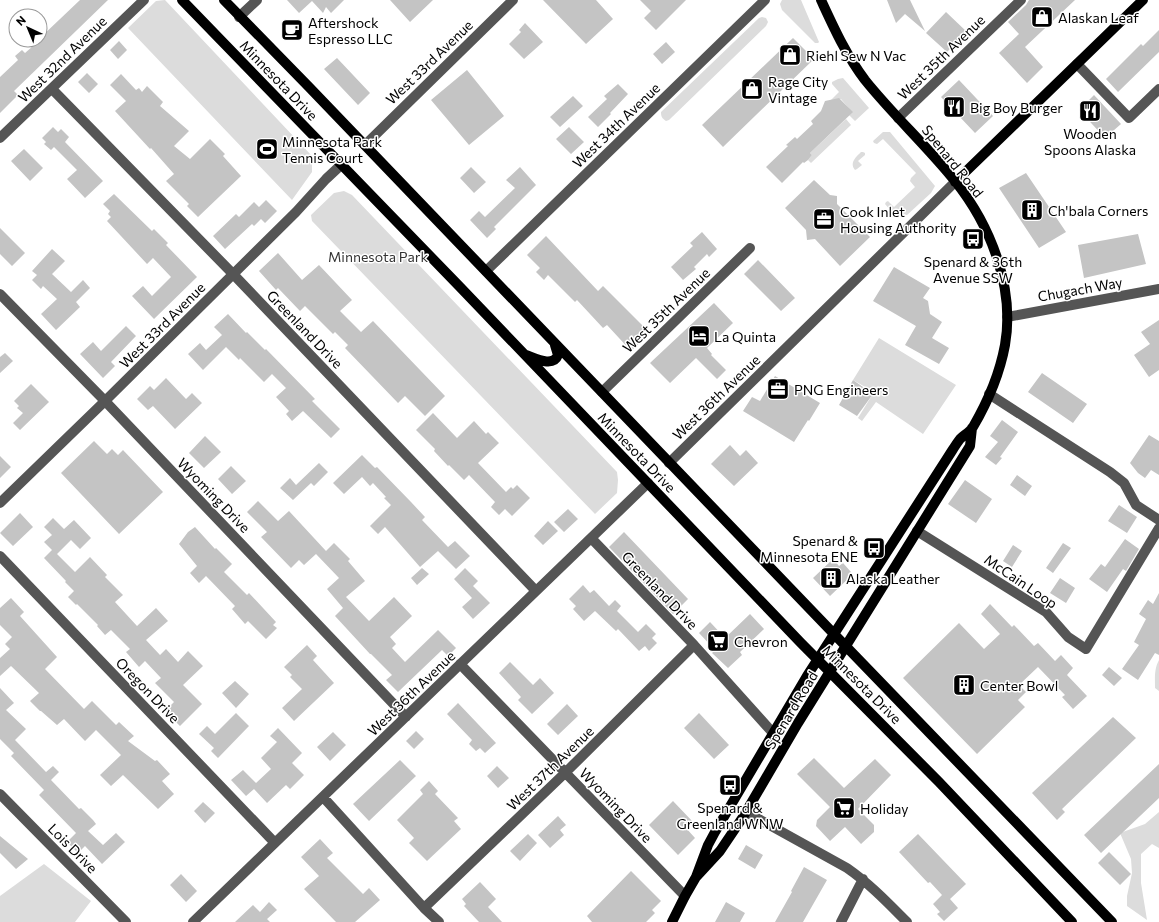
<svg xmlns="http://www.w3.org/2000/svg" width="1159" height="922" viewBox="0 0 1159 922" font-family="Commissioner,sans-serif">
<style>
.green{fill:#dcdcdc}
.building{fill:#c4c4c4}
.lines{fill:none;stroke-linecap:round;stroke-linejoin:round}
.minor{stroke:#555;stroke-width:10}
.major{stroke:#000;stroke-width:10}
.labels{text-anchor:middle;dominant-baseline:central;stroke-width:3;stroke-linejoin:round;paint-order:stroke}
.poi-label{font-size:14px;fill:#000;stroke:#fff;text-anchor:start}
.street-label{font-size:14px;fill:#000;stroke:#fff}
.park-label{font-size:14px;fill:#333;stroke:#fff}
</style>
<rect width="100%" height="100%" fill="#fff"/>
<path class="green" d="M165 0 312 156V172L292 200 128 28 156 1Z
M782 0H801L819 42 818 43H815L782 10 780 4Z
M762 17 766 18 768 22 766 26 669 120 666 121C662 118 661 117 661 112L759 18Z
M843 78 869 108 855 121 849 115 852 112 841 99 831 100 839 92 832 84V82L838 79Z
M846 119 851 125 811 163 808 160 812 155 810 153Z
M883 132H890L935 186 931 193 907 215C897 217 892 212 885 204L886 202 888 201 894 207 915 187 910 181 911 178 916 173 883 139 877 144 874 143 873 141Z
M861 152H863L865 153V155L858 161 862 165 857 169 855 170C849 163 856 157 861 152Z
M344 191 352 195 617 472 618 480 617 493 595 514 312 221 311 215 334 193Z
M879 338 956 385 923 434 876 402 862 421 858 418 874 392 853 380Z
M1159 660V691L1155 688C1155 678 1154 669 1159 660Z
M1159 812V848L1152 844 1141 854V883L1147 920 1127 906V896L1132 873 1131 859 1120 833 1145 824Z
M44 864 91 901 75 922H0V896Z"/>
<path class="building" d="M80 0H108L14 91 18 95 0 113V77L18 60 15 56 22 50 25 53 40 40V38Z
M287 0H344L331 13 326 7 323 13 312 1 299 13Z
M390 0H433L410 22Z
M543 0H596L613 19 586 44Z
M640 0H686L656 30 644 18 651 11Z
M887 0H910L925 31 905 14 896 23Z
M1029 0H1075L1025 47 1043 67 1027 83 999 53 1019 34 1008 22 1026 5Z
M946 12 967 32 947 52 926 33Z
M292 23 302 33 294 41 284 31Z
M525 23 543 42 524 59 509 44 521 32 519 30Z
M1159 30V52L1118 92 1106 79 1141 44 1143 46Z
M793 38 814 59 723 147 702 125Z
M119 41 127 50 118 59 110 50Z
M666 42 675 52 662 64 653 54Z
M337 58 370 93 358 105 324 69Z
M467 70 504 116 469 145 431 100Z
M87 73 98 84 89 93 78 82Z
M121 74 136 90 139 88 142 92 147 86 163 102 160 106 189 131 174 146 190 159 210 139 225 154 223 156 241 176 198 217 187 206 189 204 166 181 174 174 151 148 150 149 115 111 126 101 110 85Z
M959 80 993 116 975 133 941 97Z
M618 84 628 94 610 113 611 114 598 127 588 117 607 99 604 96Z
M1094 95 1121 124 1105 138 1079 110Z
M573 96 583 106 560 127 550 117Z
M839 98 853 112 810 153 812 155 808 160 804 163 803 162 782 183 766 167 788 146 786 145 795 137 797 139 813 124 811 121 821 111 825 101Z
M53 127 58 132 61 129 69 137 65 142 103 181 85 198 67 179 77 170 54 147 51 150 44 144 46 142 42 138Z
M569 127 584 142 571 154 556 139Z
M24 149 43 168 30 181 11 161Z
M471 167 486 182 474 193 460 178Z
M520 167 536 185 494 227 496 229 487 238 470 220 479 211 485 217 515 188 506 180Z
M1026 173 1066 232 1039 248 999 188Z
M814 180 830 195 837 196V204L870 237 840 266 815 239 807 240 806 230 785 208Z
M114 194 152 231 154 229 168 243 166 245 197 277 154 319 132 296 143 286 152 296 171 277 153 258 147 264 107 221 111 217 108 214 110 211 103 204Z
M266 200 277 211 265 223 261 219 254 226 252 224 225 249 213 236 236 214 239 217 254 202 259 207Z
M0 228 25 253 12 266 0 254Z
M702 232 717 249 709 257 707 254 694 267 696 269 683 280 671 267 693 246 690 243Z
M1138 234 1146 264 1084 278 1078 245Z
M546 236 598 291 603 286 650 333 631 351 607 325 603 328 577 300 575 302 548 275 544 280 536 272 540 268 527 255Z
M52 249 65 261 52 274 71 292 83 280 90 288 76 302 80 307 56 330 41 314 57 299 43 286 41 289 32 280 37 275 32 271Z
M278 253 302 280 319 265 352 300 340 311 361 332 373 321 445 396 425 416 405 396 398 403 345 348 348 345 335 332 333 334 305 306 300 311 278 288 276 290 259 271Z
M758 260 795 298 781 311 744 274Z
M894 267 930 288 923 298 928 301 930 314 942 322 932 338 949 348 939 364 905 345 916 326 873 301Z
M714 303 733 323 707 348 712 354 711 355 726 370 717 379 696 358 670 383 650 363Z
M228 314 246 333 247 332 265 350 266 349 315 399 312 401 340 429 331 438 303 411 292 421 286 414 289 411 276 397 286 388 272 374 264 382 240 358 239 360 226 347 203 370 188 354 200 343 206 350 222 335 214 327Z
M1159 320V370L1149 377 1134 355 1150 344 1141 332Z
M126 326 136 336 111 362 115 366 103 378 80 354 93 342 101 351Z
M5 353 13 361 0 373V357Z
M1042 373 1087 404 1073 423 1028 392Z
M775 376 820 403 809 421 808 420 794 442 743 411 752 397 760 401Z
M166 378 186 399 192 393 202 403 175 429 153 406 148 410 137 399 150 386 154 390Z
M853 380 873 394 857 416 839 405Z
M31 384 49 402 20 430 13 423 23 413 17 408 19 406 14 401Z
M433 413 457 438 474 421 486 434 488 432 499 443 478 463 506 492 511 487 513 489 517 485 530 498 512 516 505 509 499 515 491 507 495 502 469 475 464 480 449 465 448 466 434 451 435 449 416 430Z
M1002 420 1018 432 1000 457 1002 458 996 465 985 457 998 442 990 436Z
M1149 435 1159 441V475L1151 470 1145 478 1138 473 1130 463Z
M205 436 221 452 204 468 189 453Z
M94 441 107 454 112 449 118 455 123 450 163 492 119 534 61 473Z
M730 445 740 456 746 450 758 463 734 486 711 464Z
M362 455 375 468 377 467 411 502 425 517 422 520 448 547 455 541 470 556 456 569 438 551 420 567 385 527 378 534 370 526 391 505 384 498 386 497 373 483 370 486 362 477 344 494 333 483Z
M0 456 11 467 0 478Z
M319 463 328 472 314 486 311 483 293 500 280 488 290 478 296 485Z
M231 466 246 481 232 494 218 479Z
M1017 475 1032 486 1025 496 1010 485Z
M965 480 992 499 976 523 948 504Z
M258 501 278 521 289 511 326 551 334 543 350 559 348 561 365 581 346 597 369 621 394 597 412 616 390 637 396 644 392 648 405 662 438 630 456 648 448 656 442 650 398 692 386 680 392 675 371 654H370L335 616 343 608 327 589 339 578 316 554 304 565 299 560 291 568 261 537 267 532 247 512Z
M1119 505 1137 517 1127 533 1108 521Z
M568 509 578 519 564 532 554 522Z
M20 513 33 527 13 546 0 533Z
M53 518 64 529 74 520 91 538 80 549 71 540 57 554 75 572 90 557 107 575 105 577 123 595 115 602 137 626 156 608 168 621 146 640 160 655 166 649 178 662 188 651 203 666 183 685 202 704 180 726 165 711 174 702 155 683 161 678 145 661 139 667 126 652 130 649 111 630 105 635 97 626 98 625 77 604 76 605 68 597 74 591 65 582 66 581 44 558 52 550 44 542 52 535 44 527Z
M548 521 558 531 543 545 534 536Z
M195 527 215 549 216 548 232 564 224 572 247 595 249 593 276 622 273 625 277 628 266 639 248 621 245 624 232 609 235 606 206 576 199 583 190 573 197 566 179 544 188 532Z
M624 532 688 599 673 614 609 547Z
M1125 539 1139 549 1126 571 1123 569 1107 592 1089 579 1101 564 1105 567Z
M1063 543 1071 548 1053 573 1046 568Z
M1013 545 1022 551 1012 567 1003 561Z
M833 559 839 566 843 563 851 572 848 575 850 577 830 596 813 578Z
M422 568 429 574 417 585 411 578Z
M465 568 478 581 473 586 490 603 473 619 462 607 472 598 454 579Z
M1060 578 1075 588 1066 603 1050 593Z
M583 585 590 593 594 590 609 606 615 600 621 606 617 611 638 632 646 624 656 634 652 638 657 643 649 651 645 646 639 651 618 629 616 631 595 611 584 621 573 609 576 606 569 599Z
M1159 593V655L1155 653 1138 680 1122 669 1139 645 1134 642 1146 619 1139 614 1148 600 1153 604Z
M11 598 24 612 20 616 57 657 45 669 84 709 92 701 116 725 119 722 134 736 128 741 155 761 157 760 170 774 162 781 174 794 158 809 123 775 111 786 100 775 121 755 96 730 85 741 64 719 57 725 41 711H40L30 701 39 693 11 666 0 676V658L10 649 5 644 12 637 0 625V608Z
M990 604 1012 627 1014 625 1034 646 1038 643 1055 661 1061 655 1073 668 1067 675 1087 696 1073 709 1062 697 1065 695 1038 667 1019 685 1026 692 1018 700 1025 707 977 754 903 678 959 623 984 649 1000 634 981 614Z
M750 614 764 629 740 652 742 655 728 668 712 653 715 650 699 633 710 622 725 638Z
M307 645 317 656 313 660 334 683 294 721 282 708 302 689 290 677 292 675 284 667Z
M510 662 533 685 540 678 554 693 532 714 518 700 521 697 499 673Z
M1109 667 1122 678 1114 686 1102 675Z
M235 681 249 694 236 708 222 693Z
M0 688 14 703 6 710 26 729 15 740 46 772 53 766 59 772 51 780 79 809 81 808 93 820 96 824 88 831 103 845 116 833 125 842 102 864 85 846 78 853 67 842 76 833 39 795 44 790 11 756 14 753 0 739Z
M458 703 496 743 485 753 480 748 476 751 469 744 472 740 447 714Z
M567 704 578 716 558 735 547 724Z
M236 713 249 726 218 758 211 751 214 748 199 734 207 726 215 734Z
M699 713 729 745 714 759 684 728Z
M1113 717 1136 738 1062 809 1065 812 1057 820 1032 793Z
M278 728 302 753 292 763 304 775 290 789 286 785 267 803 254 789 246 796 231 780 243 770 256 783 271 769 261 758 277 742 270 736Z
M416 731 424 739 414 749 406 741Z
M333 732 346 745 330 761 317 747Z
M814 758 844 788 875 759 891 775 858 809 874 825V832L861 844 845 827 830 841 816 826 817 820 830 807 797 774Z
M400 760 416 776 369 821 353 804Z
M1159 764V798L1101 853 1084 835Z
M497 766 509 778 498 788 487 776Z
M429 781 438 791 435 794 458 818 454 821 461 829 427 861 409 843 414 838 397 820 423 794 420 790Z
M673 801 693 822 686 828 695 838 678 855 649 825Z
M203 802 215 813 205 823 194 811Z
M558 816 566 825 560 830 564 835 550 848 538 835Z
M528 834 537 843 520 861 510 851Z
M918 834 966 884 950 899 958 908 944 921 937 914 940 912 933 904 942 895 930 882 928 883 899 852Z
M0 836 28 859 16 869 0 853Z
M320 839 333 853 327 858 363 894 369 888 380 900 355 922H336L304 889 319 876 301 857Z
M746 845 763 855 755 869 738 859Z
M1109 852 1131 874 1120 885 1098 863Z
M804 867 827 880 803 922H775L792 892 791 891Z
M631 871 661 901 652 910 655 913 646 922H592L587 916Z
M181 874 197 891 186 902 170 885Z
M480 882 496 899 488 907 502 922H479L464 906 466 904 462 899Z
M269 902 277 910 267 919 270 922H235L253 905 260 912Z
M726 902 745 913 740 922H715Z"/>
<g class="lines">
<path class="minor" d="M239 17 257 0
M1077 64 1129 118 1159 89
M52 89 233 274 536 591
M898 118 1021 0
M0 138 144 0
M365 145 513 0
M486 271 765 0
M0 294 105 401 406 717
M1007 317 1159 289
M602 392 750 248
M989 394 1110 472 1124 483 1136 505 1159 520
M669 463 955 182
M0 503 105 401 296 212 326 179 341 165
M917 531 1046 612 1068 637 1086 649 1159 528
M591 538 694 645 773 733
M0 556 275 843
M460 664 685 896
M0 794 126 922
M323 797 424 908 439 922
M746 812 847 868C870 884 888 903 907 922
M424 908 565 773 694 645
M193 922 648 483
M841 922 863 879"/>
<path class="major" d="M182 0 460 287 801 643 939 782 1072 922
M224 0 309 87 834 634 1112 922
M955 182 1143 0
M526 355C535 358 553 368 558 355L555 345
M696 877 708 845 715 832 807 676 948 457C952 451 956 444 960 439 964 435 970 432 973 427 987 403 1000 372 1005 345 1015 288 991 226 955 181 927 146 893 115 865 80 846 55 834 28 821 0
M672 922 685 896 696 877 720 851 743 817 798 723 970 446 972 428"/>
</g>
<defs>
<g id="shop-square" transform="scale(1.15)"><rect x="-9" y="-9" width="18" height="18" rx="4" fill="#000" stroke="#fff"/><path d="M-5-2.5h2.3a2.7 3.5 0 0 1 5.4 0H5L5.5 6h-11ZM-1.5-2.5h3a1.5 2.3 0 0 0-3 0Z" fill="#fff"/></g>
<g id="cafe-square" transform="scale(1.15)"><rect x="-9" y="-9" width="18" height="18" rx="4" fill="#000" stroke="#fff"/><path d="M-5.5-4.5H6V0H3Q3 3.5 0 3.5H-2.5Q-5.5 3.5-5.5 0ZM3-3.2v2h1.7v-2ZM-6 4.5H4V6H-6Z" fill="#fff"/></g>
<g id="restaurant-square" transform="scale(1.15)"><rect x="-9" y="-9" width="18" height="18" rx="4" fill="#000" stroke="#fff"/><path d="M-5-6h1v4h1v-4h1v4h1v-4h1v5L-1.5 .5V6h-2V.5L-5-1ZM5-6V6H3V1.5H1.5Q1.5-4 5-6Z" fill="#fff"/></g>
<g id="stadium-square" transform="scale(1.15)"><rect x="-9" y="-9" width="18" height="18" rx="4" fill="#000" stroke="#fff"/><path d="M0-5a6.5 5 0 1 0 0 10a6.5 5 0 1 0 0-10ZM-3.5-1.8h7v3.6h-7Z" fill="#fff"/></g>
<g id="building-square" transform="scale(1.15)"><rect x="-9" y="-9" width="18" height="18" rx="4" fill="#000" stroke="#fff"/><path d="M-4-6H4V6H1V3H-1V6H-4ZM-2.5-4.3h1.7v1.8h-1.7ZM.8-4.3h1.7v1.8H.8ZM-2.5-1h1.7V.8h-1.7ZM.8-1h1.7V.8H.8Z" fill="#fff"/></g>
<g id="office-square" transform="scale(1.15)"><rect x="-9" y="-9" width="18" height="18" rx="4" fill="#000" stroke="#fff"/><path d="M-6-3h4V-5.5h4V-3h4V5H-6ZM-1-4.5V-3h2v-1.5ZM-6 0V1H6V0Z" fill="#fff"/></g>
<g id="bus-square" transform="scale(1.15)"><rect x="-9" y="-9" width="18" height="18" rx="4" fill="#000" stroke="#fff"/><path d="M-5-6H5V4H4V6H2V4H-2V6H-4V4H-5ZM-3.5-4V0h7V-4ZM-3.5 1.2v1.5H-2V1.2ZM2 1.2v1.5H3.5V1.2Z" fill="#fff"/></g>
<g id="hotel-square" transform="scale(1.15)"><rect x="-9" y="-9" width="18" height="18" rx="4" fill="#000" stroke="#fff"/><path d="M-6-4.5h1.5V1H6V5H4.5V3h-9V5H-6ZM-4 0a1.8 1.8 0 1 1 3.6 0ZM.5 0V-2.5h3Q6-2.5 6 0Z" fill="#fff"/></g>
<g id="supermarket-square" transform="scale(1.15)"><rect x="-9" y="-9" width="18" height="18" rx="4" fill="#000" stroke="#fff"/><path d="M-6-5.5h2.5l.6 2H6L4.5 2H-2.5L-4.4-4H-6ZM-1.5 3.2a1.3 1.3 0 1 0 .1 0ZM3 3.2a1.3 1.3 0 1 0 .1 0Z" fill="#fff"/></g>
</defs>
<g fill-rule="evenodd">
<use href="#shop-square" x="1042" y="17"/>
<use href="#cafe-square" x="292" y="30"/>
<use href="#shop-square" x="790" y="55"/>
<use href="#shop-square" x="752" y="89"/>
<use href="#restaurant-square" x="954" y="107"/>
<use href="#restaurant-square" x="1090" y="111"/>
<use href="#stadium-square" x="267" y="149"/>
<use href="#building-square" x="1032" y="210"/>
<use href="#office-square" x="824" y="219"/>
<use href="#bus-square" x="973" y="239"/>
<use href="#hotel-square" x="699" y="336"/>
<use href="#office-square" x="778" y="389"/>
<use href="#bus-square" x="874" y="548"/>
<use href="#building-square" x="831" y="578"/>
<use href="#supermarket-square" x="718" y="641"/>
<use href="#building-square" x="964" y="685"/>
<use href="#bus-square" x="730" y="785"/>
<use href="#supermarket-square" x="844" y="808"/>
</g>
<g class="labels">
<g class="poi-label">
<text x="1058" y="17">Alaskan Leaf</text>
<text x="308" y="22">Aftershock<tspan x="308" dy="16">Espresso LLC</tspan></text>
<text x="806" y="55">Riehl Sew N Vac</text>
<text x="768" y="81">Rage City<tspan x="768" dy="16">Vintage</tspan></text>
<text x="970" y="107">Big Boy Burger</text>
<text x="1090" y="133" text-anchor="middle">Wooden<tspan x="1090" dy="16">Spoons Alaska</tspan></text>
<text x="282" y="141">Minnesota Park<tspan x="282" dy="16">Tennis Court</tspan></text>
<text x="1048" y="210">Ch'bala Corners</text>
<text x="840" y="211">Cook Inlet<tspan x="840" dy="16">Housing Authority</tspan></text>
<text x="973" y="261" text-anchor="middle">Spenard &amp; 36th<tspan x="973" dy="16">Avenue SSW</tspan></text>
<text x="714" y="336">La Quinta</text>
<text x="794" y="389">PNG Engineers</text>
<text x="858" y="540" text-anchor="end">Spenard &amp;<tspan x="858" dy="16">Minnesota ENE</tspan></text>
<text x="846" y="578">Alaska Leather</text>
<text x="734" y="641">Chevron</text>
<text x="980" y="685">Center Bowl</text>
<text x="730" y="807" text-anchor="middle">Spenard &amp;<tspan x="730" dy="16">Greenland WNW</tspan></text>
<text x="860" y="808">Holiday</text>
</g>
<g class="street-label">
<text transform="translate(941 57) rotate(-44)">West 35th Avenue</text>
<text transform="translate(62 59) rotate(-44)">West 32nd Avenue</text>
<text transform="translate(429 62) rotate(-44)">West 33rd Avenue</text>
<text transform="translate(279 80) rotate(46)">Minnesota Drive</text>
<text transform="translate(616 125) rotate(-44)">West 34th Avenue</text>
<text transform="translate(953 161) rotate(51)">Spenard Road</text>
<text transform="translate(1080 289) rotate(-10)">Chugach Way</text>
<text transform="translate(666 310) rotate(-44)">West 35th Avenue</text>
<text transform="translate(162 325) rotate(-45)">West 33rd Avenue</text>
<text transform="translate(305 329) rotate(46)">Greenland Drive</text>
<text transform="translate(716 397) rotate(-44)">West 36th Avenue</text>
<text transform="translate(637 452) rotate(46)">Minnesota Drive</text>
<text transform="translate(214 495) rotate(46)">Wyoming Drive</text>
<text transform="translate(1021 581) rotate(34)">McCain Loop</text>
<text transform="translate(660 590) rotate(46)">Greenland Drive</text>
<text transform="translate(862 684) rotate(45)">Minnesota Drive</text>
<text transform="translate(148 690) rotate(46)">Oregon Drive</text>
<text transform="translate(411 693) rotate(-44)">West 36th Avenue</text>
<text transform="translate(791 710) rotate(-59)">Spenard Road</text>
<text transform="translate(550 768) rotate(-44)">West 37th Avenue</text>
<text transform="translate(616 805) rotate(46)">Wyoming Drive</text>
<text transform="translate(73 848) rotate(45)">Lois Drive</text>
</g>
<g class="park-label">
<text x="378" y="256">Minnesota Park</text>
</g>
</g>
<g transform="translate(28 28) rotate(316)"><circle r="19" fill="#ffffff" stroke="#999999"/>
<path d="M0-3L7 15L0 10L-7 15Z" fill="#000000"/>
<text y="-6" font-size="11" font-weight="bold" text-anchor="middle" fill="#000000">N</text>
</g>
</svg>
